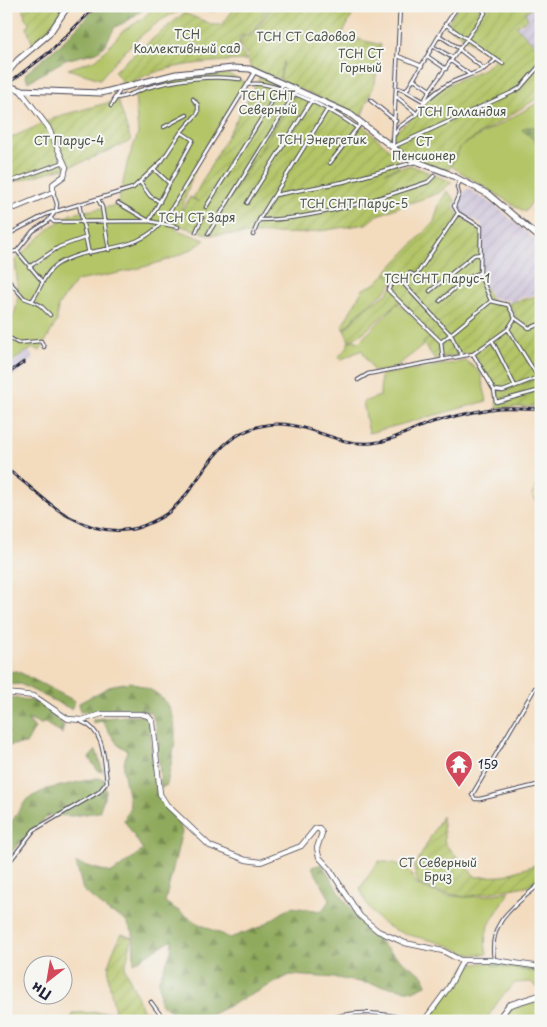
<svg xmlns="http://www.w3.org/2000/svg" width="547" height="1027" viewBox="0 0 547 1027" font-family="'Playpen Sans',sans-serif">
<style>
.industrial{fill:url(#industrial-furrows)}
.grass{fill:#b4c568;stroke:#6b7452}
.forest{fill:url(#forest-firs);stroke:#58664c}
.sand{fill:url(#sand-dots);stroke:#887e6c}
.garden{fill:url(#garden-furrows);stroke:#6b7452}
.lines{fill:none;stroke-linecap:round;stroke-linejoin:round}
.street-casing{stroke:#413e4f;stroke-width:4.5}
.secondary-casing{stroke:#413e4f;stroke-width:6}
.primary-casing{stroke:#413e4f;stroke-width:7}
.street{stroke:#fff;stroke-width:2.5}
.secondary{stroke:#fff;stroke-width:4.5}
.primary{stroke:#fff;stroke-width:5}
.rail-casing{stroke:#22223b;stroke-width:3}
.rail{stroke:#f6f6f2;stroke-width:1;stroke-dasharray:4;stroke-linecap:butt}
.labels{text-anchor:middle;dominant-baseline:central;stroke-width:4;stroke-linejoin:round;paint-order:stroke}
.park-label{font-size:12px;fill:#4e5348;stroke:#f6f6f2}
.poi-label{font-size:12px;fill:#22223b;stroke:#f6f6f2;text-anchor:start}
</style>
<defs>
<pattern id="industrial-furrows" width="10" height="10" patternUnits="userSpaceOnUse" patternTransform="scale(1.25)"><rect width="10" height="10" fill="#c9bfd7"/><path d="M-1 1l2-2M0 10L10 0M9 11l2-2" fill="none" stroke="#aca4b9"/></pattern>
<pattern id="forest-firs" width="22" height="20" patternUnits="userSpaceOnUse" patternTransform="scale(1.25)"><rect width="22" height="20" fill="#8faa5c"/><path d="M5 1l3.5 6h-7zM16 11l3.5 6h-7z" fill="#748a4d"/></pattern>
<pattern id="sand-dots" width="8" height="8" patternUnits="userSpaceOnUse" patternTransform="scale(1.25)"><rect width="8" height="8" fill="#eeda9e"/><path d="M2 2h.1M6 6h.1" fill="none" stroke="#ccbb89" stroke-width="1.8" stroke-linecap="round"/></pattern>
<pattern id="garden-furrows" width="10" height="10" patternUnits="userSpaceOnUse" patternTransform="scale(1.25)"><rect width="10" height="10" fill="#b4c568"/><path d="M-1 1l2-2M0 10L10 0M9 11l2-2" fill="none" stroke="#9aa95b"/></pattern>
</defs>
<rect width="100%" height="100%" fill="#f6f6f2"/>
<filter id="ink" filterUnits="userSpaceOnUse"><feTurbulence type="fractalNoise" baseFrequency=".02" numOctaves="2"/><feDisplacementMap in="SourceGraphic" scale="10" xChannelSelector="R" yChannelSelector="G"/><feConvolveMatrix kernelMatrix="1 2 1 2 8 2 1 2 1" color-interpolation-filters="sRGB"/></filter>
<filter id="wash" filterUnits="userSpaceOnUse"><feTurbulence type="fractalNoise" baseFrequency=".0096" numOctaves="4" result="noise"/><feDisplacementMap in="SourceGraphic" scale="20" xChannelSelector="R" yChannelSelector="G"/><feGaussianBlur stdDeviation="1.12" result="paint"/><feColorMatrix in="noise" values="0 0 0 0 0 0 0 0 0 0 0 0 0 0 0 0 0 1.4 0 .05"/><feComposite in="paint" operator="in"/></filter>
<g filter="url(#wash)">
<rect width="100%" height="100%" fill="#f3dbbe"/>
<path class="industrial" d="M530 6H541V42L537 46 517 27 529 19 525 13 532 10Z
M467 188 496 206 541 245V293L517 299 516 302 492 298 481 278 482 224 460 213 455 206Z
M29 351 34 359 6 381V368Z"/>
<path class="grass" d="M155 6H228C206 17 204 6 187 9 156 15 119 56 100 79L68 69 97 59 123 31 142 19Z
M228 74 246 83 198 159 175 229 205 240C179 263 111 275 76 281L58 306 57 321 40 351 33 348 6 365V326C23 311 17 280 15 260L51 227 71 214 118 205 128 160 138 134 135 94 176 79Z
M541 101V189L525 212 451 166 461 146Z
M385 274 395 278 385 292 362 309 344 329 342 326 363 289 375 284Z
M398 303 432 336 423 343 424 345 393 369 374 372 362 350 340 360 338 358 348 346V342L354 340 359 342Z
M466 361 480 372 487 401 369 433 363 402 380 396 381 375Z
M379 861C399 864 408 863 416 884 449 901 474 899 509 891 498 915 480 926 487 954 463 957 464 950 444 944 403 932 376 934 360 888Z
M492 961 493 965 541 973V991L531 982 515 983 500 999 485 1021H429L466 966Z
M541 998V1021H502L513 1007Z"/>
<path class="forest" d="M97 6H143L142 10 129 20 115 27 105 45 97 52 65 60 28 82 25 74 61 44Z
M526 127H541V145L522 130Z
M17 671 75 701 71 709 20 684 6 685V672Z
M131 682C139 686 149 688 156 693 187 715 172 755 167 785L161 788 156 725 151 713 141 710 80 712 79 703 113 685Z
M6 696 37 702 64 725 62 734 45 723 40 724 27 719 35 728 26 744 11 745 6 750Z
M125 716H143L149 719 156 790C163 805 177 815 182 831L165 902 197 923 230 938 260 927 291 907 322 911 330 899 312 867 322 864C354 917 371 942 424 976L426 985 413 991 336 978 290 975 207 1017 181 1019 160 1003 159 979 171 952 172 939 134 963 133 932 124 919 109 912 83 890 76 863 112 873 143 850 124 820 130 806 123 769 127 750 118 745 102 721 93 723V719Z
M96 750 103 772 98 771 89 758Z
M97 778 104 779 106 792 99 812 72 816 49 815 6 857V830L27 799 47 789Z
M492 961 541 970V973L492 965Z"/>
<path class="sand" d="M541 476V503H538L532 495Z"/>
<path class="garden" d="M23 6H66L49 33 33 45 27 29 29 22 25 18Z
M236 6H271L251 33 241 36 238 48 247 60C206 62 160 64 125 86L114 71 184 13 214 25H222Z
M273 6H357L342 35 381 45 375 83 360 119 338 106V104L337 106 280 80 284 61 279 79 251 69 247 55 240 46 243 36H249L253 33Z
M459 6H530L531 9 525 12 528 19 516 26 537 47 541 43V96L461 146 448 171 425 164 398 151V144L392 146 389 137 417 114 425 102 444 86 484 69 495 59 446 25Z
M261 75 297 92 219 214 297 93 362 125 398 157 396 158 399 167 385 172 410 165 452 182 439 193 396 208 376 216 366 224 306 233 254 234 211 235 177 225V220L190 197 199 202 193 198Z
M118 100 131 141 78 164 6 184V140L59 116Z
M447 191 455 200 453 205 458 215 481 229V266L478 274 492 302 508 306 514 318 507 329 472 353 435 359 423 343 433 335 400 302C382 314 369 332 349 341L344 330 363 309 387 294 395 282 385 273 434 222 439 204Z
M540 194H541V216L532 211Z
M541 295V376L506 389 495 390 474 354 508 331 516 317 509 303Z
M541 377V406L497 408V393Z
M442 816 445 844 476 877 502 876 541 863V874L531 885 465 897 435 891 418 884 414 868Z
M122 934 132 938 125 968 143 1010 168 1015 169 1021H72V1013L115 1012C108 975 102 968 122 934Z"/>
</g>
<g filter="url(#ink)">
<g class="lines">
<g class="street-casing">
<path id="street" d="M445 24 503 64
M440 36 460 49
M434 47 453 58
M460 50 484 69
M398 56 422 66
M427 56 446 69
M451 61 469 74
M414 79 430 90
M247 85C270 77 338 112 357 128
M397 88 406 91 425 102C433 94 441 88 450 83 466 75 485 72 496 59
M406 91C424 63 439 33 458 6
M397 97 417 114
M114 99 119 92
M370 100 396 121
M111 106 116 98C128 97 138 90 150 87 178 79 212 75 240 79
M164 127 187 115
M395 134 399 127 417 114 430 90 485 13 483 10 487 6
M393 146 400 6
M393 147 513 92 520 88 541 64
M330 163 361 123
M154 169 169 183
M140 182 150 196 160 202
M6 183 64 162
M275 195 343 182 415 162
M98 199 102 207 109 250
M118 203 149 221 193 140 181 132
M247 203 313 98
M79 204 89 254
M206 207 283 84
M458 213 481 227 480 275 491 301
M50 218 54 222 149 221 178 227
M259 220C312 220 378 199 428 182L434 176
M196 232 202 218
M11 233 47 214 133 188 162 161 181 132 198 113V105L193 99
M208 234 297 90
M253 235 259 220 327 110 332 112 336 109
M17 251 42 281
M6 253 17 251 33 231 47 222 56 211 57 204 53 192
M29 267 59 247 87 237
M6 278 24 298 32 301
M402 282 410 273 416 276 417 274 458 213 454 206 459 194 457 187 460 181
M430 291 474 255 481 254
M440 301 465 279 479 273
M50 315 40 305 32 301C40 290 44 274 55 266 90 241 137 259 167 216L255 72
M508 329 538 377
M6 336 18 343 41 341 44 347
M492 340 515 386
M441 342 388 290 394 280 402 282 451 335 462 356
M473 354 494 390 503 391 541 376
M443 360 441 342 491 301 508 305 515 318
M358 380 368 374 473 354 508 329 515 318 529 328 541 324
M494 390 496 402 541 390
M535 688 472 795 475 799H480L541 784
M6 866 34 830 99 792 107 782C104 761 105 730 82 722
M494 959C488 920 515 906 541 883
M151 1002 165 1021
M364 1019 398 1021
M324 1021C351 1009 386 1012 414 1021"/>
</g>
<g class="secondary-casing">
<path id="secondary" d="M6 104 14 88
M15 208 53 192V184L64 176 66 167 48 127 20 90
M6 693 34 696 68 719 82 720 102 714H141L148 716 153 722 160 794 167 805 210 846 246 860 261 862 301 846 315 829 319 828 322 833 317 848 319 857 329 868 360 916 378 931 405 943 443 951 460 960H494L541 967
M424 1021 449 987 463 960"/>
</g>
<g class="primary-casing">
<path id="primary" d="M6 74 18 60 49 34 68 6
M6 77 12 87 20 90 101 93 176 74 233 68 250 69 350 114 405 157 447 173 488 194 541 239
M497 1021 509 1005 541 995"/>
</g>
<use href="#street" class="street"/>
<use href="#secondary" class="secondary"/>
<use href="#primary" class="primary"/>
<g class="rail-casing">
<path id="rail" d="M6 85 51 51 96 6
M6 375 24 362
M6 469C29 483 46 505 70 517 92 529 118 535 143 526 152 522 162 518 169 512 204 484 210 437 261 426 303 416 332 447 372 443 395 441 414 427 436 421 456 416 478 410 499 408 513 407 527 409 541 408"/>
</g>
<use href="#rail" class="rail"/>
</g>
</g>
<defs>
<g id="temple-pin" transform="scale(1.4375)"><path d="M0 17L-7.5 6A9.5 9.5 0 1 1 7.5 6Z" fill="#d1495b" stroke="#f6f6f2"/><path d="M0-6L5-2H3V0L6.5 2.5H4V6H1.5V3h-3V6H-4V2.5H-6.5L-3 0V-2H-5Z" fill="#fff"/></g>
</defs>
<g fill-rule="evenodd">
<use href="#temple-pin" x="459" y="764"/>
</g>
<g class="labels">
<g class="park-label">
<text x="187" y="34">ТСН<tspan x="187" dy="14">Коллективный сад</tspan></text>
<text x="306" y="36">ТСН СТ Садовод</text>
<text x="361" y="53">ТСН СТ<tspan x="361" dy="14">Горный</tspan></text>
<text x="268" y="95">ТСН СНТ<tspan x="268" dy="14">Северный</tspan></text>
<text x="462" y="111">ТСН Голландия</text>
<text x="322" y="139">ТСН Энергетик</text>
<text x="69" y="140">СТ Парус-4</text>
<text x="424" y="141">СТ<tspan x="424" dy="14">Пенсионер</tspan></text>
<text x="354" y="203">ТСН СНТ Парус-5</text>
<text x="197" y="217">ТСН СТ Заря</text>
<text x="437" y="278">ТСН СНТ Парус-1</text>
<text x="438" y="862">СТ Северный<tspan x="438" dy="14">Бриз</tspan></text>
</g>
<g class="poi-label">
<text x="478" y="764">159</text>
</g>
</g>
<rect width="547" height="1027" fill="none" stroke="#f6f6f2" stroke-width="25"/>
<g transform="translate(48 980) rotate(211)"><circle r="24" fill="#f6f6f2" stroke="#a1a1a9"/>
<path d="M0-4L9 19L0 12L-9 19Z" fill="#d1495b"/>
<text y="-8" font-size="14" font-weight="bold" text-anchor="middle" fill="#22223b">Пн</text>
</g>
</svg>
